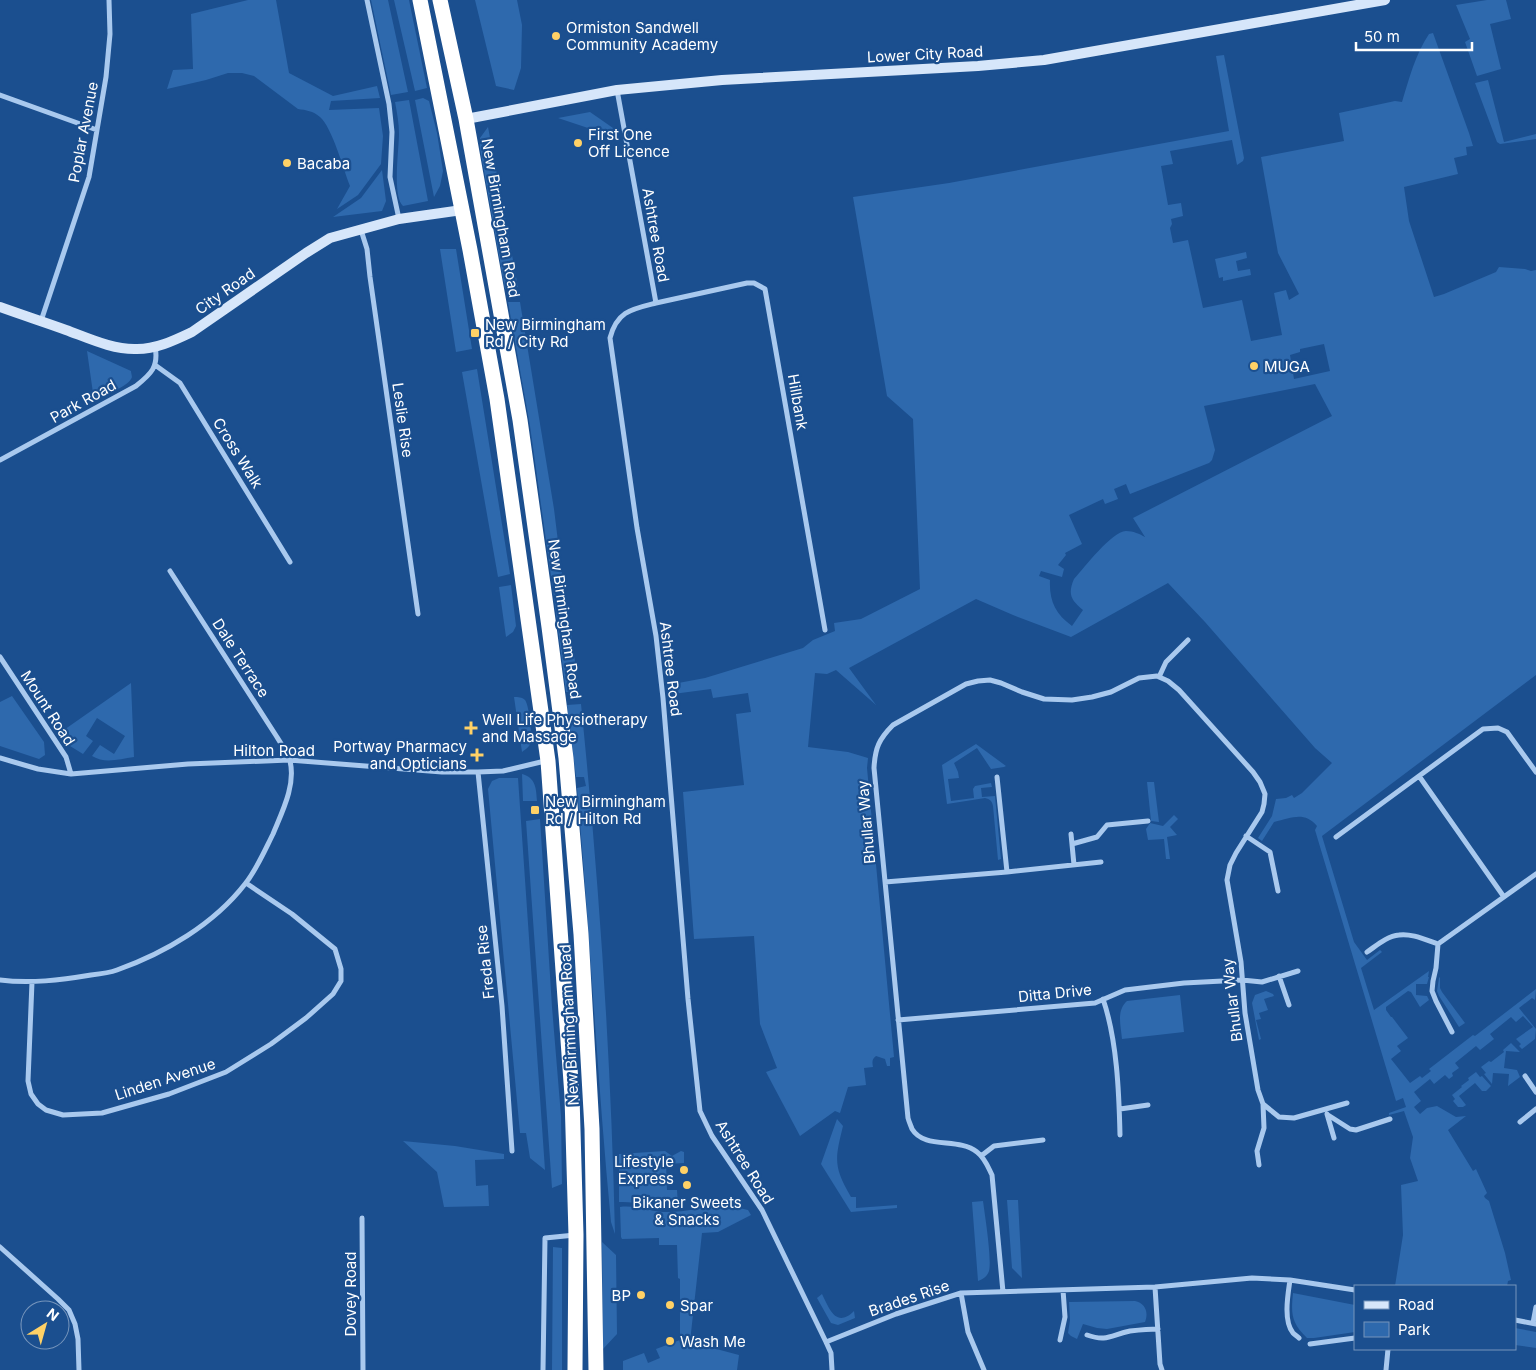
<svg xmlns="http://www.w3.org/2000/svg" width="1536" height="1370" viewBox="0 0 1536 1370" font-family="Inter,sans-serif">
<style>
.green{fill:#2e69ad;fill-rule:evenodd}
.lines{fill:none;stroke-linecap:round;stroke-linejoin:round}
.street{stroke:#a9c9ee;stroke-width:5}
.secondary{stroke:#d6e6fa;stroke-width:10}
.highway{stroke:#fff;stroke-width:15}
.poi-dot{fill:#ffd166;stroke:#1b4f8f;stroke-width:2}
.labels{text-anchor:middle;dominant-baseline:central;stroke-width:4.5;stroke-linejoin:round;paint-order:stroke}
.poi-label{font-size:15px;fill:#fff;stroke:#1b4f8f;text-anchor:start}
.street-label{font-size:15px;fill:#fff;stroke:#1b4f8f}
</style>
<rect width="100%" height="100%" fill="#1b4f8f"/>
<path class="green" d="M248 0H276L289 73 333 96 377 86 380 98 331 101 329 110 379 108 383 136 381 164 358 195 337 209 350 186C344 171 332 127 320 117 313 111 306 110 298 109L254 76 242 73H228L206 80 167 89 173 70 193 69 191 14Z
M371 0H388L408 92 391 95Z
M394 0H409L427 88 415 91Z
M475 0H517L522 25 521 68 514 90 496 86Z
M1487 0H1506L1511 19 1490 24 1501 69 1477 76 1465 42 1470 39 1456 5Z
M1433 33 1469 133 1473 146 1466 147 1467 155 1454 158 1458 174 1404 187 1409 221 1434 297 1444 294 1496 272 1499 267 1525 269 1531 271 1536 270V675L1322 836 1354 942 1367 960 1380 950 1382 952 1361 968 1374 1010 1429 971 1428 977H1429L1427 984H1416V995L1427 996 1429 1000 1420 1007 1411 992 1408 991 1386 1007V1010L1391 1017H1392L1408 1038 1397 1046 1401 1051 1391 1059 1410 1083 1420 1076 1422 1078 1431 1071 1429 1069 1473 1035 1475 1036 1536 989 1535 1000 1532 998 1519 1008 1536 1029 1535 1039 1522 1049 1519 1046 1521 1044 1516 1039 1533 1027 1523 1016 1516 1022 1511 1017 1490 1034 1494 1039 1480 1050 1476 1046 1455 1063 1459 1068 1452 1073 1453 1076 1449 1079 1445 1075 1434 1084 1430 1079 1414 1092 1421 1101 1414 1107 1420 1114 1427 1108 1437 1106 1456 1117 1466 1116 1448 1130 1473 1171 1476 1169 1487 1193 1484 1196 1485 1198 1489 1201 1505 1253 1511 1280 1508 1281 1507 1286H1395L1403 1235 1401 1185 1418 1181 1410 1158 1413 1137 1404 1111 1389 1115V1113L1406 1107 1403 1098 1396 1101 1315 830 1317 826C1304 811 1292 818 1274 822L1262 841 1258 838 1272 816 1276 799 1286 798 1292 795 1294 798 1302 793 1332 763 1315 748 1205 622 1168 583 1071 637 1013 615 976 599 849 668 876 705 836 670 827 674 815 673 808 747 848 752 868 758 867 768 894 1057 890 1058V1066H887L885 1059 876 1056C872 1059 872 1062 873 1067L864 1068 866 1085 848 1087 840 1113 835 1111 800 1136 766 1072 777 1068 760 1024 754 936 694 939 683 792 744 785 736 714 751 712 748 693 713 698 711 689 673 694V684L705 678 803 648 813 640 835 631 834 623 861 619 920 589 913 419 887 396 853 197 949 183 1229 131 1216 56 1224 55 1244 158 1243 161 1237 165 1232 140 1170 151 1173 164 1161 166 1168 205 1181 203 1183 216 1171 219 1172 224 1170 228 1173 243 1188 240 1203 308 1242 300 1251 341 1282 335 1274 293 1286 290 1289 300 1299 294 1278 253 1261 157 1344 141 1339 113 1395 101 1402 102C1409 79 1415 55 1429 34ZM1324 344 1330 371 1294 379 1290 355 1300 352V349ZM1315 384 1332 416 1133 518 1145 537C1140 534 1133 531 1126 531 1111 532 1085 567 1074 579 1067 595 1072 601 1083 610L1072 626C1055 614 1049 600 1050 580L1039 576 1041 571 1062 577 1064 569 1058 565 1066 555 1065 553 1082 544 1069 515 1103 499 1105 504 1118 499 1114 489 1126 484 1130 494 1209 463 1212 460 1215 450 1204 406Z
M1488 80 1504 142 1536 134V139L1500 144 1497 142 1475 83Z
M423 98 429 101 437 133 443 171 440 186 434 197 415 100Z
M409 100 428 201 403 206C392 197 399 149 399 134 399 123 397 113 395 102Z
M590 112 613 128 611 131 598 134 597 131 558 118Z
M488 127 518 287 505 289 480 148V138Z
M382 170 386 201 382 211 333 217 361 198Z
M440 249H456L472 349 456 352Z
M1246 252 1247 258 1236 261 1238 271 1250 269 1251 275 1223 281V277L1219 278 1215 259Z
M508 302H520L554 509 562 574 551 576 530 426Z
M87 351 131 371C131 374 133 377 131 379 127 387 103 396 94 400Z
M477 369 510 574 498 577 462 372Z
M563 580 565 589 579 691 566 692 552 581Z
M511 585 516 626 513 632 506 637 499 587Z
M131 683 134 757C119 759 105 764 92 756L100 745 114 754 125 736 97 718 86 736 93 741 83 754 70 746 61 732Z
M12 696 44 742 45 755 39 759 0 746V702Z
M514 697C518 697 522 697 525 700 529 705 532 733 531 740 531 746 526 749 522 752Z
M581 704C599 880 611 1057 615 1234L611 1222C597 1077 590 932 577 788L586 786 584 777H576L567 705Z
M976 744 1006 766 1004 767 991 769 977 748 954 763 958 772 959 778 948 779 951 801 974 798 973 789 975 786 991 783 992 787 981 788 982 797 995 796 1001 859 998 860 993 806C992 801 990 799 985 798L947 804 942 765Z
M522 774C536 778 536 788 537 801H523Z
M499 778H518L545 1170 530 1158 526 1133H520L488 789 492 781Z
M1147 782H1154L1159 822 1151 821Z
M1174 815 1178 819 1170 827 1177 835 1167 837 1170 859H1166L1164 839 1148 840 1146 829 1150 823 1163 826Z
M540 819 552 1007 561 1116 562 1184 552 1188 526 821Z
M1440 977V988L1442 992 1465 1023 1459 1027 1439 996 1437 991 1439 978Z
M1266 991 1273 994 1274 996 1264 999 1268 1010 1259 1013 1261 1019 1256 1020 1261 1039 1259 1040 1252 1003 1255 995Z
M1180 995 1184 1032 1122 1039C1121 1026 1116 1011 1127 1001Z
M1511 1043 1520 1052 1506 1051 1504 1068 1517 1070 1520 1077 1508 1086 1509 1074 1493 1073 1492 1084 1484 1074 1486 1073 1481 1067 1489 1061 1491 1062 1504 1052 1503 1050Z
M1476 1072 1480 1077 1482 1076 1491 1086 1486 1091H1482L1475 1083 1459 1096 1466 1105 1463 1107H1458L1453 1101 1455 1099 1452 1095 1462 1087 1461 1086 1469 1080 1468 1078Z
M837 1119 843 1126C835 1159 833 1166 851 1197H856V1208L897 1205V1208L851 1212 821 1164Z
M403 1141 455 1146 504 1154V1159L475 1160 476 1186 488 1185 489 1206 444 1207 437 1172Z
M665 1151 672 1156 681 1151 684 1152V1163L666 1164 667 1190H677L678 1206C657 1209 639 1201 619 1202V1154Z
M1007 1200H1018L1022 1278 1012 1268Z
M983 1201C985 1216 992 1259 989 1271 987 1277 983 1279 978 1281L972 1202Z
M723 1204 748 1210 751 1215 718 1232 702 1233 690 1342 739 1355 737 1370H623V1361L644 1353 648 1363 660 1358 656 1349 680 1340V1279L678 1278 677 1245H659V1238L622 1239 621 1237 620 1207C635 1205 648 1211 663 1212 682 1213 705 1207 723 1204Z
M602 1242 616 1255 617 1334 603 1349Z
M553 1247 562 1248V1370H552Z
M1293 1293 1355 1305V1332L1314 1338H1307C1291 1322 1291 1314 1293 1293Z
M822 1294C829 1308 836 1329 854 1311L855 1318 838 1325 831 1323 817 1298Z
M1135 1301C1145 1303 1149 1312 1145 1322L1107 1329 1097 1328 1083 1324 1077 1339 1071 1336 1068 1333 1070 1320 1069 1302Z
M1515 1328 1536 1332V1348L1515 1345Z"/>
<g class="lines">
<path class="street" d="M367 0 389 104 392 132 390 177 399 219
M617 90 656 303C632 309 617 311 610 338L637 528 656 636 663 698 688 999 700 1111 712 1136 762 1210 826 1342 831 1353 832 1370
M0 95 97 130
M361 230 367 249 370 277 418 614
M656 303 747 283H754L765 289 825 630
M41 321 89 177 106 77 110 34 109 0
M155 365 180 383 290 562
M0 460 136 386C151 374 159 367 155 346
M0 657 66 757 71 774
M1159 677 1166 662 1188 640
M0 758 38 769 71 774 188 764 289 760 442 772H478L503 771 545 761
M478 772 502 1006 512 1151
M1419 776 1504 897
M997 777 1007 872
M1071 834 1074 865
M1246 836 1270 852 1278 891
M1336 837 1483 729 1498 728 1507 732 1536 772
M1072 844 1097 837 1107 825 1148 821
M885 882 1007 872 1101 862
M1438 944 1536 874
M1367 952C1376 946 1387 936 1399 935 1411 933 1426 940 1438 944L1436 968 1433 981 1432 991 1436 1001 1452 1032
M1279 976 1289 1005
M0 980C30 984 61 980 91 975 100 974 109 973 117 970 165 953 214 924 245 884 257 869 265 850 273 834 282 812 296 785 290 761 287 752 280 742 275 734L170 571
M32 982 28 1081 31 1094 38 1104 46 1110 63 1115 102 1113 169 1094 226 1072 271 1044 306 1018 333 994 341 981V969L335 949 292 914 246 883
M1103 999C1117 1040 1119 1092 1120 1135
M898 1020 1095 1003 1125 990 1184 983 1242 980 1262 982 1298 971
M1525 1076 1536 1092
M1120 1109 1148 1105
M1327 1114 1334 1138
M1328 1115 1350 1129 1356 1130 1390 1119
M1520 1122 1536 1109
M981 1156 994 1146 1043 1140
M1259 1165 1257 1151 1264 1128 1263 1104
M362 1218 363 1370
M0 1247 58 1299 69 1310 75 1324 78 1339 79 1370
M1290 1280C1288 1294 1283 1321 1293 1333 1295 1335 1297 1336 1299 1338
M1155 1287 1160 1364 1162 1370
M1003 1292 992 1175C988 1167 985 1158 977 1152 958 1137 925 1150 912 1129 911 1126 909 1122 908 1118L874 768C875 748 879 739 893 725L966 684 978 681 990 680 1001 683 1022 692 1044 699 1072 700 1092 697 1111 692 1139 678 1157 676 1168 681 1179 690 1253 772 1260 782 1265 794 1264 804 1262 812 1236 853 1230 865 1227 880 1241 962 1245 1013 1258 1090 1263 1104 1279 1117 1294 1118 1347 1103
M961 1293 968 1332 984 1370
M1515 1320 1536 1324
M1533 1323 1536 1307
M1087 1335C1107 1342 1111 1335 1130 1331 1139 1330 1149 1329 1158 1329
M1060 1340 1065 1317 1063 1290
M826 1342 896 1314 961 1293 1155 1287 1252 1278 1290 1280 1355 1290
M1310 1344 1355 1338
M543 1370 545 1238 575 1235
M1386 1370 1388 1349"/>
<path class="secondary" d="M466 119 617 90 722 80 978 66 1044 60 1385 0
M0 307C22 315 44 322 66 330 88 338 113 350 137 349 157 349 175 340 192 332L306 253 330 238 399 219 462 210"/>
<path class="highway" d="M420 0 470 250 497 399 548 761 572 1096 576 1235 575 1370
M440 0 466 119 520 420 549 627 566 758 581 934 592 1129 596 1370"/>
</g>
<g class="poi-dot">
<circle cx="556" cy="36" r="5"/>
<circle cx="578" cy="143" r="5"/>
<circle cx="287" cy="163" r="5"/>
<rect x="470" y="328" width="10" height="10" rx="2.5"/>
<circle cx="1254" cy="366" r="5"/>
<path d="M468.5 720.5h5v5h5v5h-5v5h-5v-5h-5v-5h5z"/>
<path d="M474.5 747.5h5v5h5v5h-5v5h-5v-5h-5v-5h5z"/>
<rect x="530" y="805" width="10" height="10" rx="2.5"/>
<circle cx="684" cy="1170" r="5"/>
<circle cx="687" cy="1185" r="5"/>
<circle cx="641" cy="1295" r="5"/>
<circle cx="670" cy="1305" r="5"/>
<circle cx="670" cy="1341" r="5"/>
</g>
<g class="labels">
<g class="poi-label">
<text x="566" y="27">Ormiston Sandwell<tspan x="566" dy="17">Community Academy</tspan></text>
<text x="588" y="134">First One<tspan x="588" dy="17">Off Licence</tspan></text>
<text x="297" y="163">Bacaba</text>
<text x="485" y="324">New Birmingham<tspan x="485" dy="17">Rd / City Rd</tspan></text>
<text x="1264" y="366">MUGA</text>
<text x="482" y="719">Well Life Physiotherapy<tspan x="482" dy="17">and Massage</tspan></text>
<text x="467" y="746" text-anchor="end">Portway Pharmacy<tspan x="467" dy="17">and Opticians</tspan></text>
<text x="545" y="801">New Birmingham<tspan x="545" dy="17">Rd / Hilton Rd</tspan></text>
<text x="674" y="1161" text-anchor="end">Lifestyle<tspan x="674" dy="17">Express</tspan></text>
<text x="687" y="1202" text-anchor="middle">Bikaner Sweets<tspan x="687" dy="17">&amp; Snacks</tspan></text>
<text x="631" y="1295" text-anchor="end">BP</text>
<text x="680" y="1305">Spar</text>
<text x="680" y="1341">Wash Me</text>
</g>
<g class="street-label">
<text transform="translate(925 54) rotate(-3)">Lower City Road</text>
<text transform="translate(83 132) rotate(-79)">Poplar Avenue</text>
<text transform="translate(501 218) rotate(80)">New Birmingham Road</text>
<text transform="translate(656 235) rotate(80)">Ashtree Road</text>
<text transform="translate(225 291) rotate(-35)">City Road</text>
<text transform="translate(83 401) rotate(-29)">Park Road</text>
<text transform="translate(798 402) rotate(80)">Hillbank</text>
<text transform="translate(403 420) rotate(82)">Leslie Rise</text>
<text transform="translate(238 453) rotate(58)">Cross Walk</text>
<text transform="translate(565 619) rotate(82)">New Birmingham Road</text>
<text transform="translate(241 658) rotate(57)">Dale Terrace</text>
<text transform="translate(671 669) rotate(83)">Ashtree Road</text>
<text transform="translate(48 708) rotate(57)">Mount Road</text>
<text x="274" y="750">Hilton Road</text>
<text transform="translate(866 822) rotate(-95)">Bhullar Way</text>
<text transform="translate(485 962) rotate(-96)">Freda Rise</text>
<text transform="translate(1055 993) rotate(-6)">Ditta Drive</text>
<text transform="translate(1232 1000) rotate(-97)">Bhullar Way</text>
<text transform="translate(569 1025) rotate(-93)">New Birmingham Road</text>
<text transform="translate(165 1079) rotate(-18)">Linden Avenue</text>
<text transform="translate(745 1162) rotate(58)">Ashtree Road</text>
<text transform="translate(350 1294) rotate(-90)">Dovey Road</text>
<text transform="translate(909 1298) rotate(-19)">Brades Rise</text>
</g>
</g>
<rect x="1354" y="1285" width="162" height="65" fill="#1b4f8f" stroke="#7695bc"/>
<rect x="1364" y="1301" width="25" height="8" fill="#d6e6fa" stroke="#7695bc"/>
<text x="1398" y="1310" font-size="15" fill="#ffffff">Road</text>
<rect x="1364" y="1322" width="25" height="15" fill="#2e69ad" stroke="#7695bc"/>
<text x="1398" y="1335" font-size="15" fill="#ffffff">Park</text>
<g transform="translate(45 1325) rotate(37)"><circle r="24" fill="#1b4f8f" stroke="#7695bc"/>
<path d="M0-4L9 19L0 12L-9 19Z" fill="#ffd166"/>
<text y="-8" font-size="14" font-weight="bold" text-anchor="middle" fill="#ffffff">N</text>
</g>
<path d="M1356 42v8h116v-8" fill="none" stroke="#ffffff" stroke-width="2.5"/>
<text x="1364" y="42" font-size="15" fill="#ffffff" stroke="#1b4f8f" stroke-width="4" paint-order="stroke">50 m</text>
</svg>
